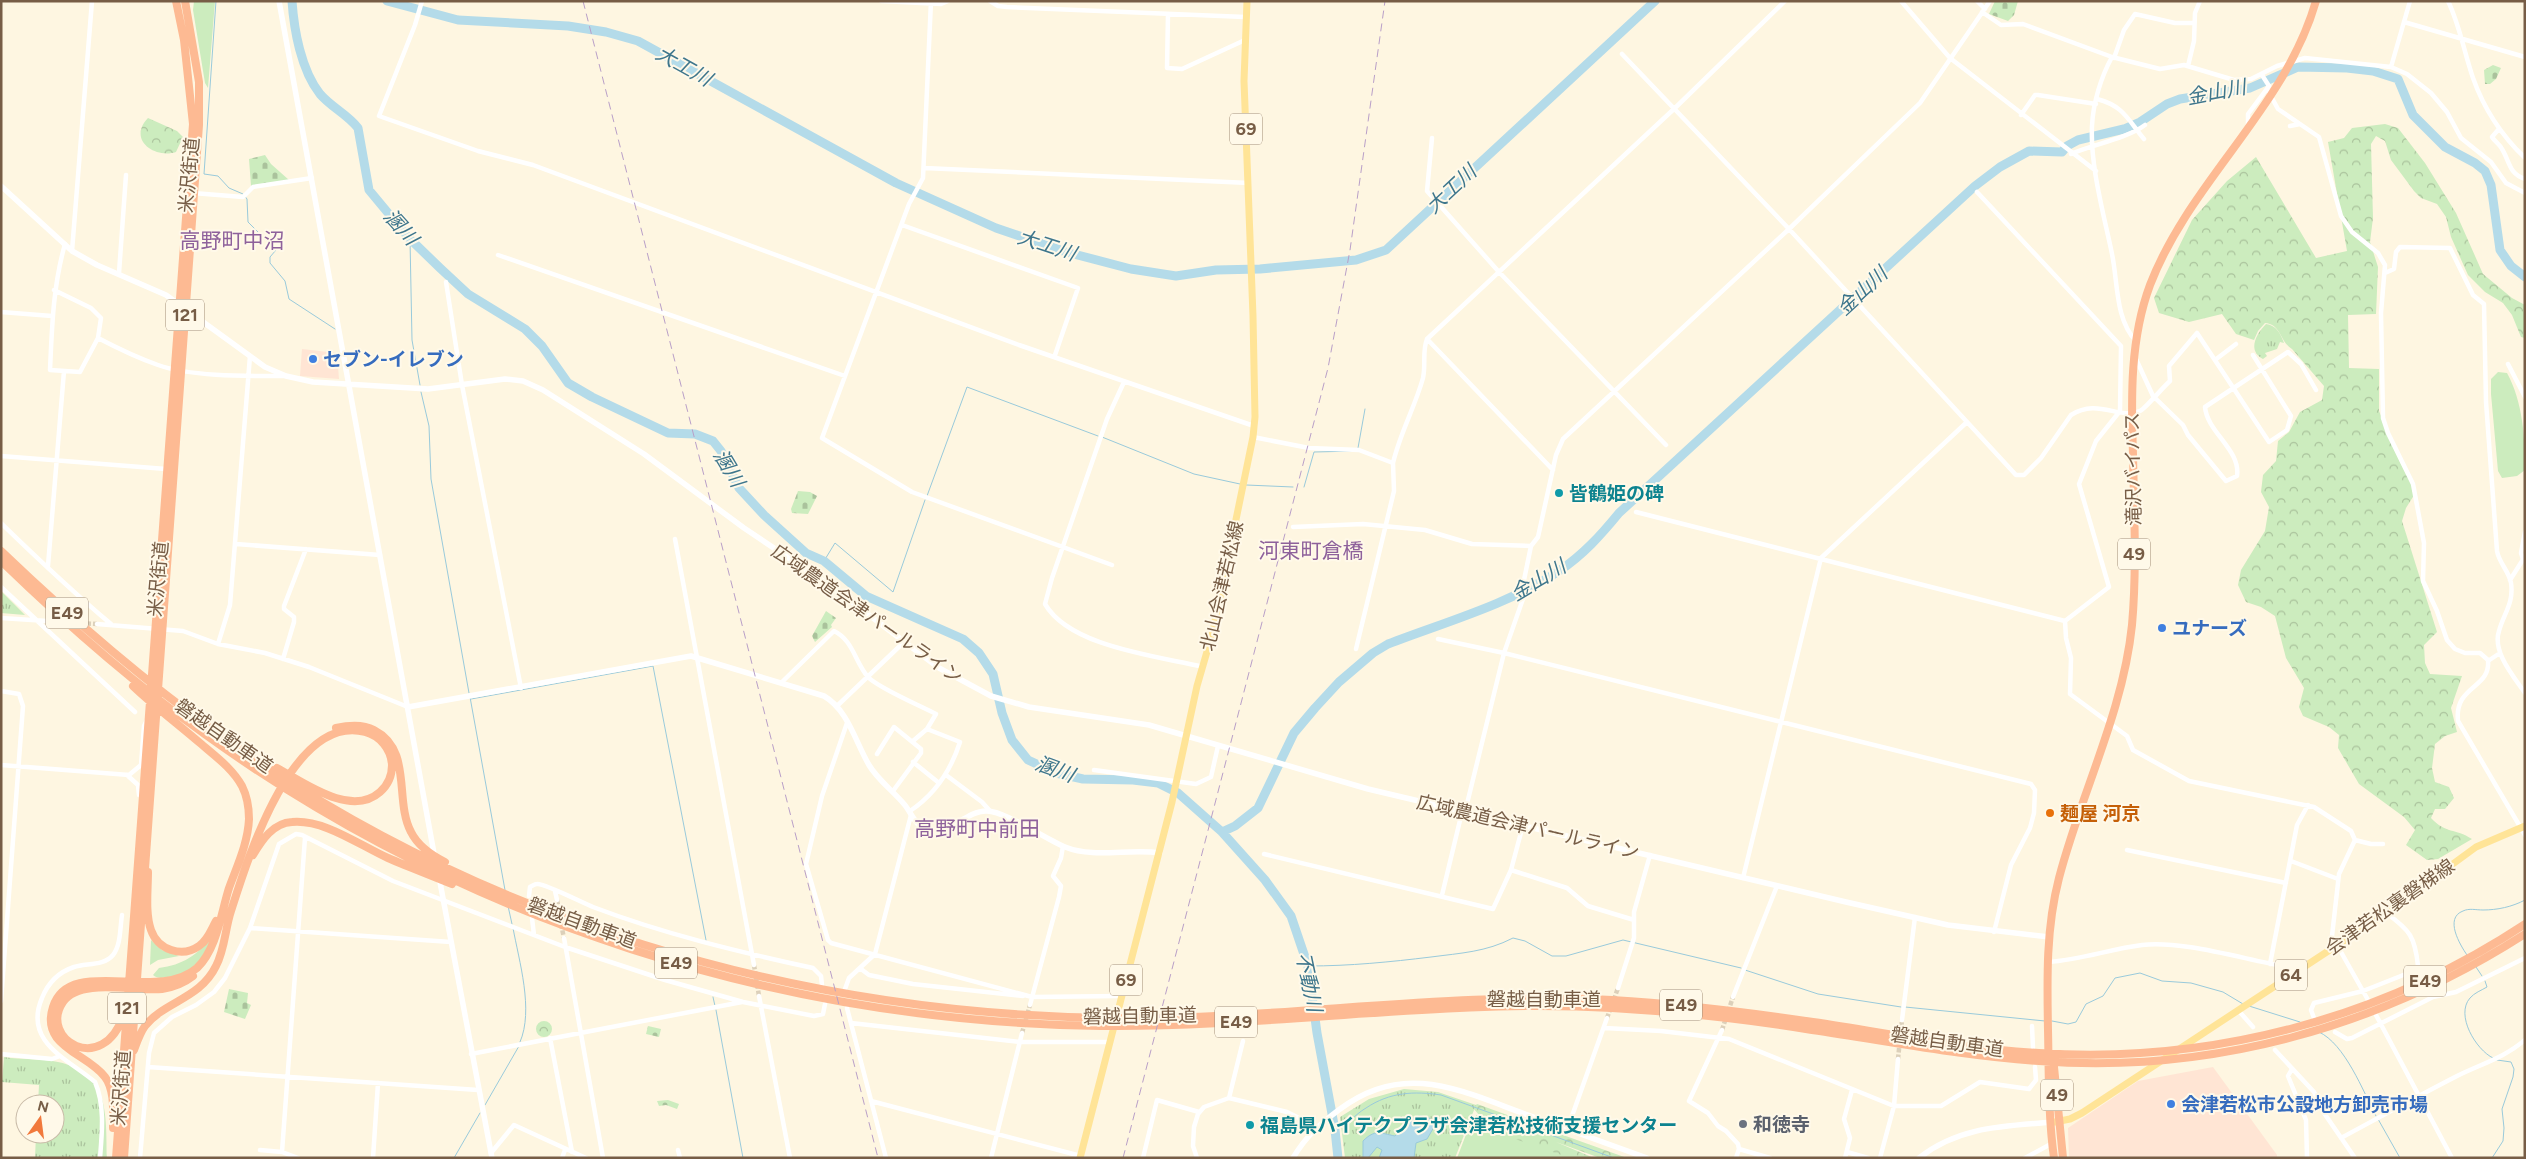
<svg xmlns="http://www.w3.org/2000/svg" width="2526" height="1159" viewBox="0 0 2526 1159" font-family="Figtree,'Noto Sans JP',sans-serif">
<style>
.commercial{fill:#ffe5d4}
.grass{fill:#ccecbe}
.forest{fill:url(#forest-crowns)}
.cemetery{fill:url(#cemetery-stones)}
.park{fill:url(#park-tufts)}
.water{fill:#b4dbe9;stroke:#99cadb}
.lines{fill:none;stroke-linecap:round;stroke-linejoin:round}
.stream{stroke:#99cadb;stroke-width:1}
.river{stroke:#b4dbe9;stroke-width:9}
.street-tunnel{stroke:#dcd0ba;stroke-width:4.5;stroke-dasharray:4.5 2;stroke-linecap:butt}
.street{stroke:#fff;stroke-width:4.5}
.secondary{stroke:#fff;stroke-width:5.5}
.primary{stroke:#ffe497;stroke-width:7}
.highway{stroke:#fdba93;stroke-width:8}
.rail{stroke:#b99fc8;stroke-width:1;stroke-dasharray:8 5;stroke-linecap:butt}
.shop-dot{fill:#3f7fe0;stroke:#fff9e9;stroke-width:2}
.culture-dot{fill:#0f9aa8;stroke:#fff9e9;stroke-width:2}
.food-dot{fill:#e8710a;stroke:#fff9e9;stroke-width:2}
.worship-dot{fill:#6b7280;stroke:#fff9e9;stroke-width:2}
.labels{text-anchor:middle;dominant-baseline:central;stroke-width:4;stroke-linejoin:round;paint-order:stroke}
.shield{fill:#fff9e9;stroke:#a08c77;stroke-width:1}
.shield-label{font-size:18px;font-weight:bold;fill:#775d46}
.street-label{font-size:19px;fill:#775d46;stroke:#fff9e9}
.shop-label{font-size:19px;font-weight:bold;fill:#366cbe;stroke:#fff9e9;text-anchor:start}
.culture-label{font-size:19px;font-weight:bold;fill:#0d838f;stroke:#fff9e9;text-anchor:start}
.food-label{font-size:19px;font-weight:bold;fill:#c56008;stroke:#fff9e9;text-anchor:start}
.worship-label{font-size:19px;font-weight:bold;fill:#5b616d;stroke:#fff9e9;text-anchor:start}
.water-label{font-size:20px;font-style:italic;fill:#3e768c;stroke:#fff9e9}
.quarter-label{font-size:21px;fill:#8e619b;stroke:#fff9e9}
</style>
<defs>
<pattern id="forest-crowns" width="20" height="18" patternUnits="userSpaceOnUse" patternTransform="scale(1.25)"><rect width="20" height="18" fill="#ccecbe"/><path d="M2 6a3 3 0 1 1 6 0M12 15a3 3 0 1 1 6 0" fill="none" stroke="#aac29c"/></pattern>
<pattern id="cemetery-stones" width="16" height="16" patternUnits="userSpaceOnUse" patternTransform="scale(1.25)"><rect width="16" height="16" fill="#ccecbe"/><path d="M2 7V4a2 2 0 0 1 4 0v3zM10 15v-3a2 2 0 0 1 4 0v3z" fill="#aac29c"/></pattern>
<pattern id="park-tufts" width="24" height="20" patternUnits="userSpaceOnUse" patternTransform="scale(1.25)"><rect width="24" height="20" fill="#ccecbe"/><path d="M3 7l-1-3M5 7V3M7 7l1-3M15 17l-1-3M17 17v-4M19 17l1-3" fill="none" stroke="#aac29c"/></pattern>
</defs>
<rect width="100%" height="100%" fill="#fef6e1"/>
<path class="commercial" d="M302 349 337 353 339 379 300 376Z
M2213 1067 2277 1155V1158H2069L2068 1128 2138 1081Z"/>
<path class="grass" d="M194 1H215L208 88 205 83 193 10Z
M2498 372 2507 373C2523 402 2525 438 2525 470L2517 476 2502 478 2498 471 2491 394V379Z
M213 936C205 958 192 975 168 977 162 978 158 979 153 975L159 968C183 965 197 955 213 936Z
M151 940 162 950 179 956 158 960 150 965Z
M1472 1119 1577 1158H1457Z"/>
<path class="forest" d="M148 118 177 131 183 137 176 152C155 159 127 140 148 118Z
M2385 124 2398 128 2425 163 2456 213 2483 274 2512 298 2525 305V338L2521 337 2512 315 2503 303 2485 292 2468 275 2451 237 2446 217 2437 204 2421 198 2414 191 2391 160 2385 141 2376 136 2371 144 2373 218 2370 242 2378 267 2376 314 2348 315 2349 368 2379 369V411L2400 462 2416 492 2406 508 2402 521 2437 632 2424 645 2425 663 2430 674 2462 676 2451 708 2457 732 2445 736 2435 744 2432 768 2435 782 2449 787 2454 798 2445 809H2435L2431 818C2446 834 2455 828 2472 839L2438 859 2427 860 2406 845 2415 830 2404 817 2359 784 2338 748 2339 735 2329 727 2303 716 2299 707 2304 688 2286 658 2275 616 2261 607 2246 602 2238 585 2241 570 2265 531 2269 507 2261 492 2263 475 2276 461 2278 441 2289 432 2300 412 2322 400 2324 386 2292 349C2280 342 2281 324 2265 323L2258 331 2254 340 2236 334 2222 314 2189 322 2159 313 2154 298 2192 220 2227 181 2256 157 2316 258 2347 251 2328 142 2344 138 2352 128Z
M536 1029a8 8 0 1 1 16 0a8 8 0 1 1-16 0Z
M1477 1104 1627 1158H1600L1556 1142 1594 1158H1570L1495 1132 1476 1120V1115H1479L1473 1108Z"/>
<path class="cemetery" d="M1995 1H2018L2014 15 2008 21 1989 14Z
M2493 65 2501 68 2496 79 2490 84H2485L2484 70Z
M265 155 271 164 289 180 251 186 249 159Z
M798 491 810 492 817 496 808 514 792 513 791 509Z
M826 611 836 618 831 625 832 627 815 642 812 636Z
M229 989 248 993 247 1003 251 1005 245 1019 224 1012Z
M648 1026 661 1029 659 1037 646 1034Z
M668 1100 679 1104 677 1109 666 1105 659 1106 657 1101Z"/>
<path class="park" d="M2266 324C2276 325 2281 334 2284 343L2280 342 2277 349 2265 353 2267 356 2263 359C2247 351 2256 334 2266 324Z
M1 591 25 615 1 613Z
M4 1057C22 1060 40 1058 58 1062 110 1073 106 1114 107 1158H35L36 1134H55V1104H38L39 1085 2 1082Z
M1404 1089 1438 1092 1476 1105 1455 1158H1345L1340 1117 1369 1099Z"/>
<path class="water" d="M1419 1116 1428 1117 1433 1121 1434 1127 1427 1139 1416 1143 1414 1158H1379L1382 1150 1377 1147 1368 1158H1363V1141C1375 1129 1380 1133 1395 1136L1413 1118Z"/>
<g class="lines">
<path class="stream" d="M216 1 204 174 218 176 229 188 243 194 247 199 248 222 276 250 270 257V263L285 281 289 299 335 329
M410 239 412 340 420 385
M421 392 429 426 431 479 469 693
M1102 437 1194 474 1240 484
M1358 448 1365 409
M1246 485 1293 487
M1304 487 1314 452 1356 451
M927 496 967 387 1098 436
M824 561 835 543 893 592 925 500
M470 697 505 890
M471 699 653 666 706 940
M508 906 512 924
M513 928C519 961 534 1010 520 1042
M2467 955C2460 945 2444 918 2463 911 2469 908 2476 910 2483 910 2497 910 2512 907 2525 900
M1308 966C1350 966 1390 962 1431 957 1461 953 1486 952 1513 938L1525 941 1552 956H1566L1623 940 1741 968
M2476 967 2482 976
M1745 970 1818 994 1901 1007
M2485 981 2487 987C2482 990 2474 993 2470 998 2455 1015 2476 1050 2493 1058
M713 997 715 1006
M2249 1006 2300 1022
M1905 1007 2045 1021
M716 1010 743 1158
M2052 1021 2068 1024 2076 1022 2086 1004 2103 996 2115 978 2140 973 2162 981 2191 983 2223 992 2243 1004
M2319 1032C2345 1044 2363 1091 2376 1116
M485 1105 519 1046
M2378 1119 2400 1158
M1334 1127C1349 1125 1354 1115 1366 1108 1390 1092 1414 1091 1441 1095L1614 1158
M454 1158 480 1113
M2492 1158 2503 1141 2504 1128 2502 1109 2513 1077 2514 1069 2511 1062 2497 1060"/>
<path class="river" d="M292 1C294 30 301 70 320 94 331 107 347 114 358 128L369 190 408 237 440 268 468 294 525 329 542 346 568 383 592 397 668 433 695 434 713 441 721 451 739 488 764 515 806 553 824 561 866 596 963 639 979 653 993 674 1002 713 1012 740 1028 760 1056 773 1083 779 1133 780 1158 783 1178 793 1222 832 1265 880 1291 916 1308 966 1317 1033 1335 1130 1338 1158
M387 1 458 20 568 26 606 32 638 41 896 183 996 228 1066 252 1131 269 1176 276 1216 270 1260 269 1356 260 1386 250 1655 1
M1222 832 1235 826 1258 808 1294 733 1315 708 1339 682 1373 653 1388 644C1445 622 1507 605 1559 571 1583 555 1601 535 1619 513L1975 186 2000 167 2029 151 2062 152 2067 146 2078 140 2124 129 2140 122 2167 104 2180 99 2250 88 2298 67 2347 68 2373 71 2398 79 2413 115 2445 147 2475 163 2485 171 2491 185 2500 250 2511 266 2525 277"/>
<path class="street-tunnel" d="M47 621 65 622
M80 623 97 624
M557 900 560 916
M561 924 564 938
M754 965 759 996
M1607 1018 1618 988
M1722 1030 1733 997
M1022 1033 1030 1005
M1898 1059 1902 1020"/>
<path class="street" d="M422 1 415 25 379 116 478 151 533 165 1019 345 1254 426
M881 1 941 4 948 1
M931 1 923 178 909 204 822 438 912 492 1112 565
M990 1 998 6 1007 7 1245 17
M1901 1 1950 58 2096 171
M1977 1 1985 9
M2448 1C2460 26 2464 52 2473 78 2484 109 2501 135 2525 158
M1982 12 2001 25 2023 24 2112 57 2160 69 2184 65 2234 80 2251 79 2277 66 2305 58 2391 67 2407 74 2431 93 2447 112 2461 138 2491 162 2506 183 2525 193
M1168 14 1167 68 1182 69 1245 40
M2404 22 2525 57
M1622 54 1789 229 2016 475H2024L2041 458 2071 415C2098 398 2119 420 2140 411 2145 409 2163 387 2170 381L2169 366 2197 333 2269 442 2287 430 2291 416 2253 355
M2112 57C2101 77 2093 103 2092 126 2090 166 2104 215 2112 254 2118 282 2115 319 2136 341
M2114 58 2124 30 2135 14 2175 23H2194
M2188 66 2194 41 2195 13 2200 1
M2391 67 2410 1
M2267 89 2278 109 2319 137 2341 216 2352 232 2378 253 2385 265 2381 313 2383 418 2388 433 2413 484 2424 543 2423 581 2437 611 2447 640 2455 649 2465 653H2480L2488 660C2491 689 2454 685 2458 721L2525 835
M2097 99C2124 106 2128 120 2144 139
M2021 115 2035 95H2038L2096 104
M2290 126 2300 124
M2248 129V114L2269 86 2262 75
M2498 130 2492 137C2495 142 2500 144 2502 149 2510 162 2509 174 2525 179
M1432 138 1427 191 1499 272 1666 445
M2071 154C2094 144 2126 139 2145 125
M924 168 1249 183
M1977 192 2121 346 2120 411 2096 441 2079 484 2109 587 2065 621 2066 638 2071 658 2070 694 2127 736 2133 750 2189 781 2314 807 2351 831 2355 840 2339 874 2332 936 2368 1000
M193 193 243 197 253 187 312 178
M902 225 1078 288 1055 355
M72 251 92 1
M498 255 845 376
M119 273 126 175
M2385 273 2394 269 2396 252 2400 247 2450 248 2473 295 2484 304 2486 402 2497 551C2499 563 2509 571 2511 583 2514 603 2504 613 2499 631 2492 652 2514 677 2525 693
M446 282 462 385 521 688
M54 290 91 308 101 318 98 338 80 372 50 370C52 327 53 286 65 244
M1 312 52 316
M98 338C117 348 138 358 158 365 191 377 250 376 285 376
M1427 339 1553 470
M2136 359 2153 396 2183 425 2188 435 2226 481 2237 476C2241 450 2207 432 2205 407L2288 352 2301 364 2316 390
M2215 360 2236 344
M2508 364 2525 397
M1124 382 1107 419 1052 578 1045 604C1070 647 1157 656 1203 667
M1253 437 1309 448 1359 450 1393 463 1394 491 1356 649
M1 456 166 469
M1393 463C1400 433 1415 407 1423 378 1426 365 1422 351 1427 339L1675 108 1785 1
M1636 512 2065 621
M1 523C37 558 73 592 111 624
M1293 527 1363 524 1425 530 1472 544 1531 546
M675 539 754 965
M236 544 380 555
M2523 559 2521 553 2525 532
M48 566 64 371
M2510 580 2524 558
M1 587 135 712
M1 618 47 621
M97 624 183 631 218 644 265 653 309 667 408 707
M1438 639 1504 653 2031 784 2035 790 2034 813 2030 828 2011 865 1994 932
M218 644 230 605 250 356
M283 659 294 622V617L284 609V606L306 549
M2488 661 2500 653
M782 682 834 631C853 640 855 662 868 677 878 688 921 706 936 714L927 729 913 741
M1 691 19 694 23 706 1 1001
M837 706 904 642
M847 723 822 796 806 864 828 940 831 943 1032 997
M877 754 894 727 921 749V753L893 791
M913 762 939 783
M1 765 129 775 141 765 144 726 147 720
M1094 770 1196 784 1211 777 1218 746
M127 775 138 785 139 795
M946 775 982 802 990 811
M910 811C934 795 951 770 960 742L927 729
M1465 812 1504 653 1524 596V580L1531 546 1538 537 1556 455 1563 439 1789 229 1920 103 1990 1
M2355 840 2371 844H2383
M2127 850 2286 883
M1264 854 1493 909 1511 870 1523 825
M2291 861 2338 879
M1511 870 1567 888 1588 906 1634 920
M1743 878 1821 558 1967 422
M555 891 557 900
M1442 895 1462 812
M529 896 530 887C533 886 534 884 537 884 544 883 583 903 593 907 664 934 739 952 813 968L821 976 822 985
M532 918 534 935
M250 928 451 942
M564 938 603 1158
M2048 962C2081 960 2110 949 2142 945 2180 940 2243 959 2283 966L2292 974
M2270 964 2297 825 2308 805
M861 969 869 975 913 984 1023 996
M1618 988 1634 938V912L1650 855
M845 989 849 978 875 954 911 815
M759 996 790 1158
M1031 997 1122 996
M1733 997 1777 886
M1030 1005 1059 897 1061 886 1053 876 1061 858 1063 846
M847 1008 886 1158
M2238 1010 2253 1027
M2376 1015 2452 1158
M2314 1018 2311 1010 2314 1003 2363 991 2416 970 2418 966C2415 937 2410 930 2386 913
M1902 1020 1915 917
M851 1023 1020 1042H1109
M2032 1026 2033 1048
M1604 1028 1661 1031 1729 1039 1894 1106H1941L1980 1082 2029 1089 2036 1080 2035 1067
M1722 1030 1689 1101 1708 1113 1718 1126 1726 1131 1738 1144 1739 1149 1770 1158
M2335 1032 2347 1039 2352 1038 2433 997 2456 992 2525 958
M550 1038 572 1152
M2275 1050 2314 1092 2324 1113 2355 1158
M1 1054 52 1059 60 1056
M471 1054 742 1002
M148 1067 478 1090
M2292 1069 2288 1076 2306 1120 2307 1158
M1229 1098 1243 1041
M871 1101 1081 1156
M1567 1130 1607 1018
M2341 1138C2380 1117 2418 1096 2457 1076 2481 1064 2504 1058 2525 1040
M260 1150 282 1152 298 1158
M678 1150 680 1158
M282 1152 305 838
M1847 1152 1868 1158
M491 1153 514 1125 586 1158
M100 1158C102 1133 105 1105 95 1082 68 1059 23 1042 42 998 48 983 59 972 74 967 86 963 104 966 113 955 121 945 120 927 122 915
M140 1158 149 1053 154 1033 172 1017 196 1005 214 992 225 978 250 928 279 844 296 834 302 835 393 881 565 947 665 980 743 1002 814 1016 823 1014 825 1004
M373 1158 378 1083
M562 1158 565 1150
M991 1158 1022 1033
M1143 1158 1157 1100 1199 1112
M1197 1158 1193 1146 1194 1127 1198 1114 1204 1107 1229 1098 1287 1112 1301 1119 1313 1129
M1736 1158 1739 1149
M1845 1158 1850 1138 1844 1119 1852 1090
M1880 1158 1894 1106 1898 1059
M2025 1158 2049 1145"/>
<path class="secondary" d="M279 1 435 859
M1 186 72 251 97 265 166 295 265 367 286 376 313 382 428 389 505 379 523 381 543 390 644 454 744 528 832 587 939 668 991 696 1029 707 1149 725 1368 789 1846 902 1948 925 2049 937
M408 707 691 656 824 696C848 710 855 741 869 765 877 779 893 791 904 804 910 811 913 820 920 826 942 845 963 811 986 811 1003 810 1046 839 1065 847 1095 859 1129 848 1160 853
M439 877 492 1158
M1293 1158C1306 1136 1320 1124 1340 1109 1404 1061 1459 1090 1525 1114 1566 1129 1606 1143 1647 1158
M1919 1158C1959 1126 2006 1126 2054 1122"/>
<path class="primary" d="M2055 1122 2070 1119 2082 1113 2386 913 2476 847 2525 826
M1080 1158 1172 802 1197 686 1213 631 1253 437 1255 417 1253 316 1244 81 1247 1"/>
<path class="highway" d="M1 551C69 616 140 678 217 733 477 920 795 1015 1114 1018 1280 1020 1445 991 1612 1000 1679 1004 1746 1012 1813 1022 1888 1033 1963 1049 2039 1053 2211 1064 2381 1019 2525 924
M1 561C66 624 133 683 206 735 465 922 782 1022 1101 1026 1272 1028 1441 998 1612 1008 1679 1012 1746 1019 1812 1030 1888 1041 1963 1056 2039 1061 2211 1074 2380 1027 2525 934
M336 728C349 725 363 724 374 730 413 750 394 800 411 832 418 846 431 855 445 862
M253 855C262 840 273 823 292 822 324 819 359 845 388 858 409 867 430 875 452 884
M148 872C148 890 145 913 151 930 158 950 182 958 199 946 208 940 211 930 216 921
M124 1014C103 1078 38 1039 63 1002 80 977 136 992 162 989 174 987 184 983 193 976
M134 1050C137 1042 140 1033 145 1026 165 1001 200 999 216 966 225 949 225 929 231 911 247 861 292 713 365 732 380 736 391 749 392 765 392 775 388 785 380 792 351 818 303 782 277 768
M2053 1057 2063 1158
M113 1128C113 1112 115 1090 105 1077 87 1053 40 1047 53 1007 69 955 157 1003 197 968 217 949 221 913 229 888 237 866 248 843 249 819 249 807 247 796 242 786 232 768 215 756 200 743 178 724 154 706 133 686
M116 1158 193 124 184 40 176 1
M124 1158 199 125V82L185 1
M2054 1158C2048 1115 2049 1073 2048 1030 2047 978 2046 928 2059 878 2081 793 2123 713 2132 625 2137 569 2134 511 2133 454 2131 397 2130 339 2150 285 2190 181 2285 109 2316 1"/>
<path class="rail" d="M583 1 878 1158
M1123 1158 1328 368 1350 250 1385 1"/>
</g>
<g class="shop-dot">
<circle cx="313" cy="359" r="5"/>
<circle cx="2162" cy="628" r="5"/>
<circle cx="2171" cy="1104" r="5"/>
</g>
<g class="culture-dot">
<circle cx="1559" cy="493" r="5"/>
<circle cx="1250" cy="1125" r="5"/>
</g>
<circle class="food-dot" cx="2050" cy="813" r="5"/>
<circle class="worship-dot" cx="1743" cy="1124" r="5"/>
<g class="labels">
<g class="shield">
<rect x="1230" y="113.5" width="32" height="31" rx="4"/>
<rect x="166" y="299.5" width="38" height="31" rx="4"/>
<rect x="2118" y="538.5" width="32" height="31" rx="4"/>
<rect x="46" y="597.5" width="42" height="31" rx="4"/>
<rect x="655" y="947.5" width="42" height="31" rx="4"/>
<rect x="2275" y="959.5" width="32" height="31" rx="4"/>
<rect x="1110" y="964.5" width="32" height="31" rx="4"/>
<rect x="2404" y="965.5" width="42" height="31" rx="4"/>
<rect x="1660" y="989.5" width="42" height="31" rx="4"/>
<rect x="108" y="992.5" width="38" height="31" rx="4"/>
<rect x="1215" y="1006.5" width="42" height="31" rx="4"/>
<rect x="2041" y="1079.5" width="32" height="31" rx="4"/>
</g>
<g class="shield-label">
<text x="1246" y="129">69</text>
<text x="185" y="315">121</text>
<text x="2134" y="554">49</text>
<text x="67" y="613">E49</text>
<text x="676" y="963">E49</text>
<text x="2291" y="975">64</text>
<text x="1126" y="980">69</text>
<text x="2425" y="981">E49</text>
<text x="1681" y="1005">E49</text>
<text x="127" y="1008">121</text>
<text x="1236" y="1022">E49</text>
<text x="2057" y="1095">49</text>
</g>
<g class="street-label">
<text transform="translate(189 175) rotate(-85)">米沢街道</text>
<text transform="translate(2133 469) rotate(-91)">滝沢バイパス</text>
<text transform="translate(158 579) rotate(-85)">米沢街道</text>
<text transform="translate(1222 586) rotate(-77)">北山会津若松線</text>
<text transform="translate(867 614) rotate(35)">広域農道会津パールライン</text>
<text transform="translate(224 736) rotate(35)">磐越自動車道</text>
<text transform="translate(1528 827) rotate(13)">広域農道会津パールライン</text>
<text transform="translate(2390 907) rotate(-35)">会津若松裏磐梯線</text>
<text transform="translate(582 923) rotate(20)">磐越自動車道</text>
<text x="1544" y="999">磐越自動車道</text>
<text transform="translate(1140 1016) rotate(-1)">磐越自動車道</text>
<text transform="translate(1947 1042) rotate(8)">磐越自動車道</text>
<text transform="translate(121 1088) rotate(-86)">米沢街道</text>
</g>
<g class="shop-label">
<text x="323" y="359">セブン-イレブン</text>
<text x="2172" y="628">ユナーズ</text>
<text x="2181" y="1104">会津若松市公設地方卸売市場</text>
</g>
<g class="culture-label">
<text x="1569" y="493">皆鶴姫の碑</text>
<text x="1260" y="1125">福島県ハイテクプラザ会津若松技術支援センター</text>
</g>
<g class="food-label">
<text x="2060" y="813">麺屋 河京</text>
</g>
<g class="worship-label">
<text x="1753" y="1124">和徳寺</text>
</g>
<g class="water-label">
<text transform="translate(684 66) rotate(29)">大工川</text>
<text transform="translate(2216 92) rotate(-11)">金山川</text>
<text transform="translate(1451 189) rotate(-43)">大工川</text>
<text transform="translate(401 227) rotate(48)">溷川</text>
<text transform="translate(1047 245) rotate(18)">大工川</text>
<text transform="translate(1862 291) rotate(-43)">金山川</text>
<text transform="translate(729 468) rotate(59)">溷川</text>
<text transform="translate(1538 580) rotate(-31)">金山川</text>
<text transform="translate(1055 769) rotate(20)">溷川</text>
<text transform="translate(1309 982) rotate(78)">不動川</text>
</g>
<g class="quarter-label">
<text x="232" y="240">高野町中沼</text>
<text x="1311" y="550">河東町倉橋</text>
<text x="977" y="828">高野町中前田</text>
</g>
</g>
<rect width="2526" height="1159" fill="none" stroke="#775d46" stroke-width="5"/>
<g transform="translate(40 1119) rotate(14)"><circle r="24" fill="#fff9e9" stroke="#c9bba8"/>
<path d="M0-4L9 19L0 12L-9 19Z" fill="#f1793c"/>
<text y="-8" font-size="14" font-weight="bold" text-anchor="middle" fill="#775d46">N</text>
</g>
</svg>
